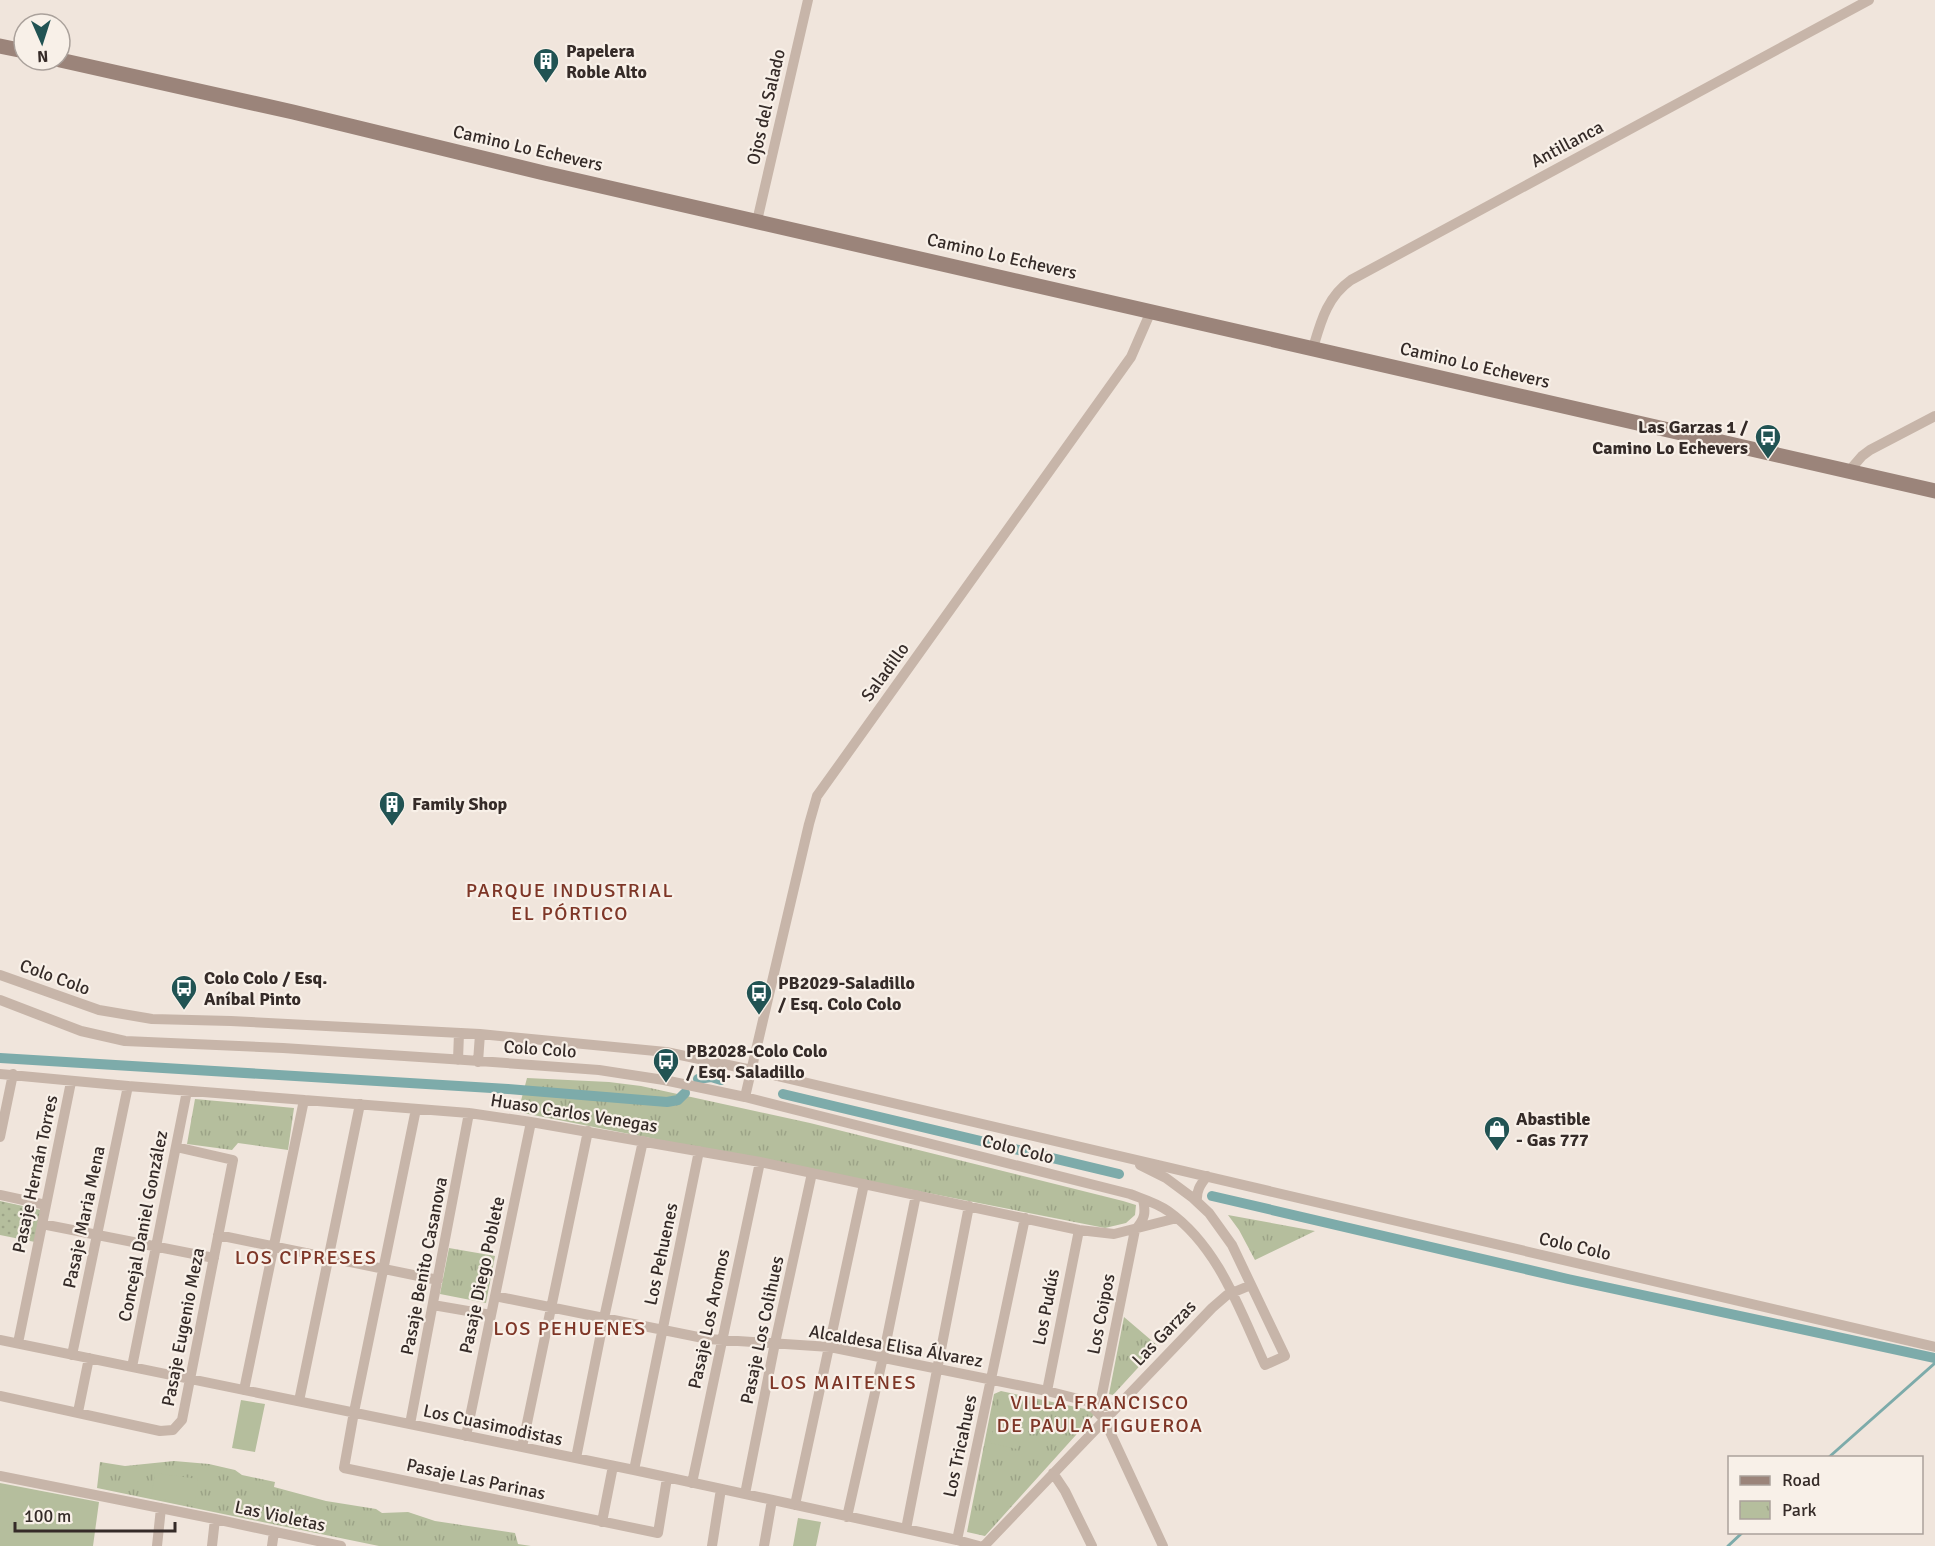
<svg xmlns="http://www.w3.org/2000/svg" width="1935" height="1546" viewBox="0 0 1935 1546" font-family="Signika,sans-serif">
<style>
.grass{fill:url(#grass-dots)}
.park{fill:url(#park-tufts)}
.pitch{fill:#b5be9d}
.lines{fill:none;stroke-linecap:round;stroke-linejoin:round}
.stream{stroke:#7dabaa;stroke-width:3}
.canal{stroke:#7dabaa;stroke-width:10}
.street{stroke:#c7b5a9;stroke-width:10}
.secondary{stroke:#9b847a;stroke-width:15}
.labels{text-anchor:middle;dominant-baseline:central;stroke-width:4.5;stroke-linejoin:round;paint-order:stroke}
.poi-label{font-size:18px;font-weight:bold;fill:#352b28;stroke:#f8f0e8;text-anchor:start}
.street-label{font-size:18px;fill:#352b28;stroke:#f8f0e8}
.neighbourhood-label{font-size:20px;letter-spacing:1.5px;fill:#7e3627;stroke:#f8f0e8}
</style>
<defs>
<pattern id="grass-dots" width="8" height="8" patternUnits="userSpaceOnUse" patternTransform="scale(1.5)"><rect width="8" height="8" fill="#b5be9d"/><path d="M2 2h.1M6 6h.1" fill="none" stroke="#9ca387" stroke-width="1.8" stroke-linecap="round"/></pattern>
<pattern id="park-tufts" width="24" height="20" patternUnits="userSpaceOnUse" patternTransform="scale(1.5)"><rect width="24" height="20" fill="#b5be9d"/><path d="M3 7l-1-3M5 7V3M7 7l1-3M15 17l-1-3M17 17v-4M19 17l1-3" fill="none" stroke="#9ca387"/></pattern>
</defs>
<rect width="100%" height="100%" fill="#f0e5dc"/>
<path class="grass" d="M0 1201 41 1210 35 1242 0 1235Z"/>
<path class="park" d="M527 1078 609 1082 641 1086 810 1123 1123 1201 1136 1205 1135 1215 1126 1223 1105 1228 518 1112Z
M195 1099 294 1108 288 1150 238 1143 232 1150 187 1144Z
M1228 1215 1315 1231 1255 1260 1239 1230Z
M449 1248 495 1256 486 1303 440 1294Z
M1124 1317 1158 1346 1113 1395 1109 1394Z
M1001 1391 1090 1410 1094 1415 985 1536 967 1532 994 1394Z
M174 1461 209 1464 235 1470 242 1475 275 1482 274 1487 326 1501 376 1509 382 1513 408 1512 435 1521 515 1533 518 1544 531 1546H379L97 1488 100 1462 125 1466Z"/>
<path class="pitch" d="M1001 1396 1027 1402 1017 1449 990 1443Z
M241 1400 265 1404 255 1452 232 1448Z
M155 1473 198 1479 195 1504 151 1498Z
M0 1483 99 1502 93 1546H0Z
M798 1518 821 1522 816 1546H793Z"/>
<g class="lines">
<path class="stream" d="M1828 1458 1935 1363
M1728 1546 1743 1532"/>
<path class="canal" d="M0 1058 508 1089 667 1102 678 1100 685 1093
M698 1079 711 1077 721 1080
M783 1094 1119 1174
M1212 1196 1568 1279 1935 1358"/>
<path class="street" d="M757 221 808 0
M1313 348C1321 321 1327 297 1351 280L1869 0
M1849 471 1862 456 1870 450 1935 416
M0 975 99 1010 152 1019 231 1021 480 1034 666 1052 752 1070 1935 1347
M0 1000 81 1031 125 1041 283 1048 465 1060 599 1070 664 1080 745 1097 1130 1194C1143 1199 1157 1203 1168 1211 1219 1247 1240 1311 1265 1365L1285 1356 1232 1245 1209 1213 1193 1198 1166 1178 1140 1165
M458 1060 459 1033
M478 1062 480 1034
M0 1074 128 1086 469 1113 531 1122 760 1162 1079 1230 1114 1234 1177 1218
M745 1097 809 824 817 796 1131 357 1151 311
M416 1109 354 1412 344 1468 658 1533 667 1478
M0 1137 13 1074
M0 1195 46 1205
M1197 1202C1196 1191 1200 1185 1207 1176
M42 1224 214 1258
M1135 1230C1145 1219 1146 1213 1143 1199
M218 1235 438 1280
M495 1296 708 1339 830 1347 1047 1391 1114 1408
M433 1305 491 1315
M0 1340 634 1470 957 1540 979 1546
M18 1343 71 1082
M72 1355 128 1086
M132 1367 187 1091
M244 1390 304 1100
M1047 1391 1079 1230
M0 1396 160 1431 173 1430 182 1420 233 1160 176 1147
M299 1401 360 1104
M1088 1402 1104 1419 1163 1546
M1100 1404 1135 1230
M78 1412 89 1358
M410 1424 469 1113
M466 1436 531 1122
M522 1447 588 1131
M576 1458 604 1318 643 1141
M634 1470 699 1151
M1053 1473 1065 1491 1092 1546
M0 1476 215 1519 341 1546
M692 1483 760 1162
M745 1494 775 1343 812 1173
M795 1505 864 1184
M847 1517 883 1357 916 1195
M602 1522 613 1466
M906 1529 969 1206
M957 1540 1025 1218
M157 1546 161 1508
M212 1546 215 1519
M272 1546 274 1532
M712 1546 721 1489
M764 1546 772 1500
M984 1546 1212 1308 1227 1295 1251 1285"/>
<path class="secondary" d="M0 46 24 51
M60 60 293 112 544 173 1935 491"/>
</g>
<defs>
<g id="building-pin" transform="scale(1.35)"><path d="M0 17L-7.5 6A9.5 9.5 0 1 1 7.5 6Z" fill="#215353" stroke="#f8f0e8"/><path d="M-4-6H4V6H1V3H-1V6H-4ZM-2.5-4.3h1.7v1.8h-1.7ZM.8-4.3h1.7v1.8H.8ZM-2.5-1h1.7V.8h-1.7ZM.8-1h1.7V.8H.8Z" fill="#fff"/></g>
<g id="bus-pin" transform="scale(1.35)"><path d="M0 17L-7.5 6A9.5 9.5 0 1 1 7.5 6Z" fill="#215353" stroke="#f8f0e8"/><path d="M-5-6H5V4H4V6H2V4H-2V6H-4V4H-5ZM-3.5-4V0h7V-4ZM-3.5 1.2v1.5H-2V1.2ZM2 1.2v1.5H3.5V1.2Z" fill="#fff"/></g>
<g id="shop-pin" transform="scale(1.35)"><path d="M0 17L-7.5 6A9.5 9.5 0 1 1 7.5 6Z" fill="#215353" stroke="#f8f0e8"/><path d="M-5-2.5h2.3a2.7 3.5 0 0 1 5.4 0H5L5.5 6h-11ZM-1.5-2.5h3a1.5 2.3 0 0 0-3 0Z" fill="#fff"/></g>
</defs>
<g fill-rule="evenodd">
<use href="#building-pin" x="546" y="61"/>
<use href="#bus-pin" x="1768" y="437"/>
<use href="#building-pin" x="392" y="804"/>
<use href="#bus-pin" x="184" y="988"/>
<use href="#bus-pin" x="759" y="993"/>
<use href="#bus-pin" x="666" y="1061"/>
<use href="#shop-pin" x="1497" y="1129"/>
</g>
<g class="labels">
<g class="poi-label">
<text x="566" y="51">Papelera<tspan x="566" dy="21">Roble Alto</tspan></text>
<text x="1748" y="427" text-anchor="end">Las Garzas 1 /<tspan x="1748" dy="21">Camino Lo Echevers</tspan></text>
<text x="412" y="804">Family Shop</text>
<text x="204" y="978">Colo Colo / Esq.<tspan x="204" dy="21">Aníbal Pinto</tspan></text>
<text x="778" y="983">PB2029-Saladillo<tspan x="778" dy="21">/ Esq. Colo Colo</tspan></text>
<text x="686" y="1051">PB2028-Colo Colo<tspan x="686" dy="21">/ Esq. Saladillo</tspan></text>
<text x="1516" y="1119">Abastible<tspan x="1516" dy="21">- Gas 777</tspan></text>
</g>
<g class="street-label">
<text transform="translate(766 107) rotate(-77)">Ojos del Salado</text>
<text transform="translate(1567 144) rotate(-28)">Antillanca</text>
<text transform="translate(528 148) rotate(13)">Camino Lo Echevers</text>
<text transform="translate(1002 256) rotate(13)">Camino Lo Echevers</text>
<text transform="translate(1475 365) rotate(13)">Camino Lo Echevers</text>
<text transform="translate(885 672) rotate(-54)">Saladillo</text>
<text transform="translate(55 977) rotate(20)">Colo Colo</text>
<text transform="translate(540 1049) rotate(4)">Colo Colo</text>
<text transform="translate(574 1113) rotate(9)">Huaso Carlos Venegas</text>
<text transform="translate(1018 1149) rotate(14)">Colo Colo</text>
<text transform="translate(35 1174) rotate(-78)">Pasaje Hernán Torres</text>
<text transform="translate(84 1217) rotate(-78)">Pasaje Maria Mena</text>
<text transform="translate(143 1226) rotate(-79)">Concejal Daniel González</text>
<text transform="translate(1575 1246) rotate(13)">Colo Colo</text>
<text transform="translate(661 1254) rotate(-78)">Los Pehuenes</text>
<text transform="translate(424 1266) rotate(-79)">Pasaje Benito Casanova</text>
<text transform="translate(482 1275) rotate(-78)">Pasaje Diego Poblete</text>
<text transform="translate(1046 1307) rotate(-79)">Los Pudús</text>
<text transform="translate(1101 1314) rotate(-79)">Los Coipos</text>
<text transform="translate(709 1319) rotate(-78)">Pasaje Los Aromos</text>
<text transform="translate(183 1327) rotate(-79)">Pasaje Eugenio Meza</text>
<text transform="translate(762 1330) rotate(-78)">Pasaje Los Colihues</text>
<text transform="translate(1164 1333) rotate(-46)">Las Garzas</text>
<text transform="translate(896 1346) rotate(10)">Alcaldesa Elisa Álvarez</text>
<text transform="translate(493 1425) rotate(12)">Los Cuasimodistas</text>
<text transform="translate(960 1446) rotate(-78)">Los Tricahues</text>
<text transform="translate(476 1479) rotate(12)">Pasaje Las Parinas</text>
<text transform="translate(280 1516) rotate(12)">Las Violetas</text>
</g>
<g class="neighbourhood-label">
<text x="570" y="890">PARQUE INDUSTRIAL<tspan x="570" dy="23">EL PÓRTICO</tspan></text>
<text x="306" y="1257">LOS CIPRESES</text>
<text x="570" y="1328">LOS PEHUENES</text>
<text x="843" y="1382">LOS MAITENES</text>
<text x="1100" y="1402">VILLA FRANCISCO<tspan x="1100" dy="23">DE PAULA FIGUEROA</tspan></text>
</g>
</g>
<rect x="1728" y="1456" width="195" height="78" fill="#f8f0e8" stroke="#aaa19b" stroke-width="1.5"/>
<rect x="1740" y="1476" width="30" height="9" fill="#9b847a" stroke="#aaa19b" stroke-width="1.5"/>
<text x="1782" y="1486" font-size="18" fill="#352b28">Road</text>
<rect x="1740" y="1501" width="30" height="18" fill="url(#park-tufts)" stroke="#aaa19b" stroke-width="1.5"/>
<text x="1782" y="1516" font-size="18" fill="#352b28">Park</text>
<g transform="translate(42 42) rotate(177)"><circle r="28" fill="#f8f0e8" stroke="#aaa19b" stroke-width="1.5"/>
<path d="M0-4.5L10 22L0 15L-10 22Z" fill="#215353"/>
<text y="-9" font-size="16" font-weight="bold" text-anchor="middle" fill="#352b28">N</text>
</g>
<path d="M15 1522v9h160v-9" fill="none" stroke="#352b28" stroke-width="3"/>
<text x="24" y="1522" font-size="18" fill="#352b28" stroke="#f8f0e8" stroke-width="4.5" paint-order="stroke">100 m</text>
</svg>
